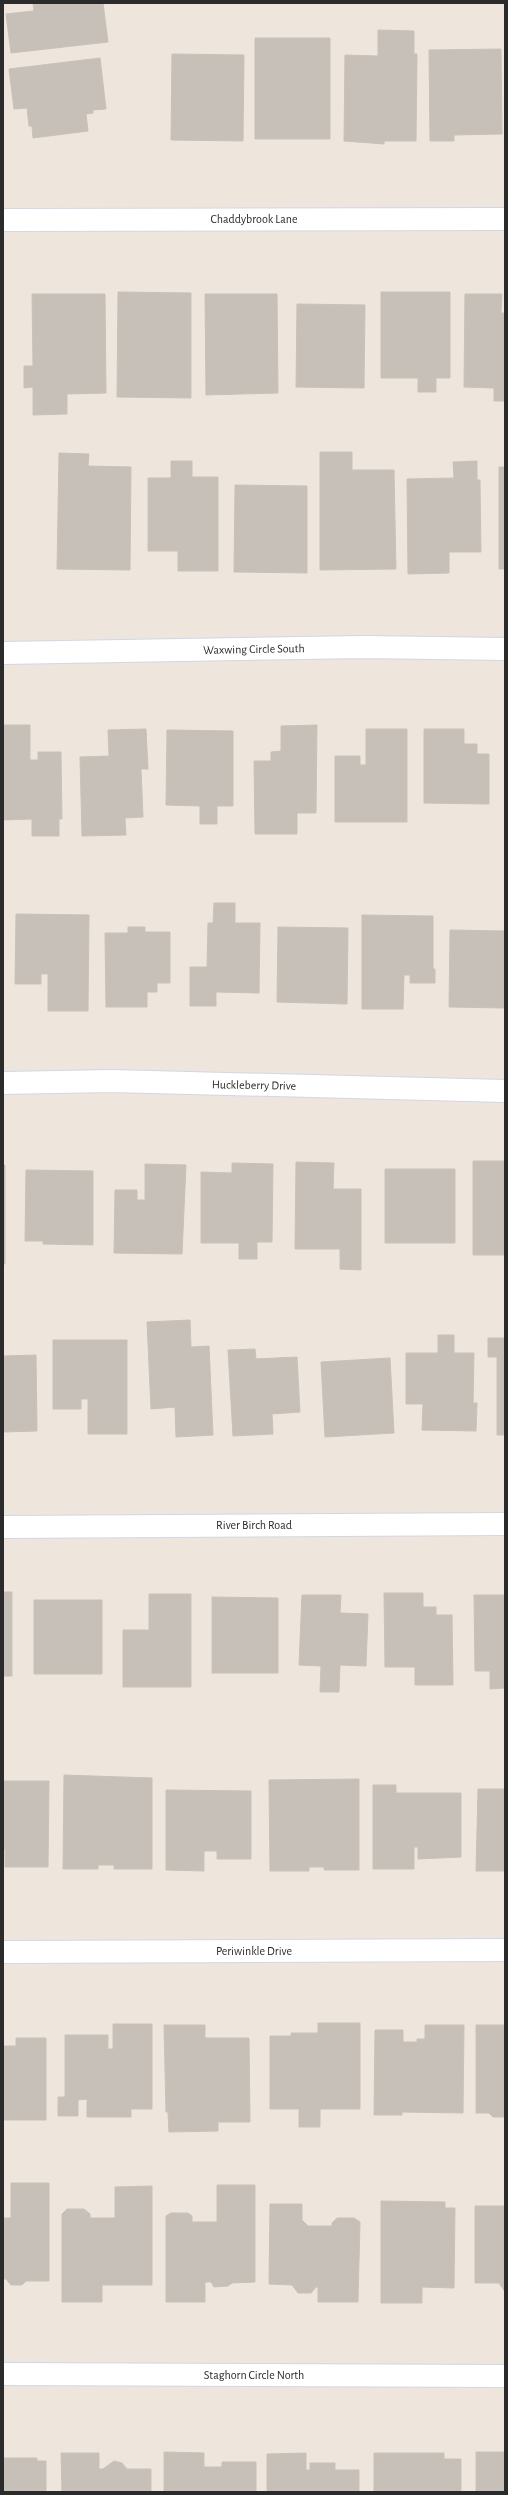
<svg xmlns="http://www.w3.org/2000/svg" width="508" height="2495" viewBox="0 0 508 2495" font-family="'Alegreya Sans',sans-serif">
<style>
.building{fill:#c6c0b8;stroke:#cac2b6}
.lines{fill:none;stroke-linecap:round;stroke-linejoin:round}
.street-casing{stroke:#d2d7e5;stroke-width:24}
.street{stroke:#fff;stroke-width:22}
.labels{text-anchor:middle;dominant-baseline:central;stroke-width:3;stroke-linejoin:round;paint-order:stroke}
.street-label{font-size:12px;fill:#2b2b2b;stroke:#fff}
</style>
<rect width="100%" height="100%" fill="#eee5dd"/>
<path class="building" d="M33 3H103L108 42 11 53 6 14 34 11Z
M378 30 414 31V54H417L416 141H384V144L344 141 345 55 378 56Z
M255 38H330V139H255Z
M501 49 502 134 454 135V141H430L429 50Z
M172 54 244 55 243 141 171 140Z
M100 58 106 109 93 110V113L86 114 88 131 33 138 32 126H29L27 108 14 109 9 69Z
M118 292 191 293V398L117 397Z
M381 292H450V378H436V392H418V378H381Z
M32 294H105L106 393 67 394V414L33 415V387L24 388V366H33Z
M205 294H277L278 393 206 395Z
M465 294H502L501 313H505V401H494V388L464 387Z
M297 304 365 305 364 388 296 387Z
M320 452H352V470H394L396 569 320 570Z
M59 453 89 454 88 466 131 467 130 570 57 569Z
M171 461H192V477H218V571H178V551H148V478H171Z
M477 461V480H480L481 552H449V573L408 574 407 479 454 478 453 462Z
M499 467H505V569H499Z
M235 485 307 486V573L234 572Z
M3 725H30V760H38V752H61L62 819H59V836H32V819L3 820Z
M317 725 316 813H297V834H255L254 761H271V752L281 751V726Z
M146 729 148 769H141L143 817 125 818 126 835 82 836 80 757 109 756 108 730Z
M366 729H407V822H335V756H360V765H366Z
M424 729H464V744H477V754H489V804L424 803Z
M167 730 233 731V806H217V824H200V806L166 805Z
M214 903H235V923H260L259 993 216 992V1006H190V967H207L208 923H213Z
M16 914 89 915 88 1011H48V974H41V984H15Z
M362 915 433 916V969H435V983H410V975H404L403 1009H362Z
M128 927H145V932H170V983H157V992H147V1007H106L105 933H128Z
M278 927 348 928 347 1004 277 1002Z
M450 930 505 931V1008L449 1007Z
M473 1161H505V1255H473Z
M296 1162 334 1163 333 1189H361V1270L340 1269V1249H295Z
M232 1163 273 1164 272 1242H257V1259H239V1243H201V1172L232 1173Z
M145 1164 186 1165 182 1254 114 1253 115 1190H137V1200H145Z
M3 1165H5V1264H3Z
M385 1169H455V1243H385Z
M26 1170 93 1171V1245L43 1244V1241H25Z
M190 1320 191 1347 209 1346 213 1435 176 1437 175 1407 151 1409 147 1322Z
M438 1335H454V1353H474L473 1403H477L476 1431 422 1430 423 1404H406V1353H438Z
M488 1338H505V1435H497V1357H488Z
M53 1340H127V1434H88V1399H81V1409H53Z
M255 1349 256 1359 297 1357 300 1412 272 1414 273 1434 233 1436 228 1350Z
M36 1355 37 1431 3 1432V1356Z
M390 1358 394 1433 325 1437 321 1362Z
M3 1592H12V1676H3Z
M384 1593H423V1607H436V1615H452L453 1685H415V1667H385Z
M149 1594H191V1687H123V1630H149Z
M302 1595H341L340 1613 368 1614 366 1666 340 1665 339 1692H320L321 1666 299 1665Z
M474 1595H505V1688L490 1689V1671H475Z
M212 1597 278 1598V1673H212Z
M34 1600H102V1674H34Z
M64 1775 152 1778V1869H114V1865H98V1869H63Z
M359 1779V1870H324V1867H309V1871H270L269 1780Z
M3 1781H49L48 1867H5V1849H3Z
M373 1785H396V1793H461V1857L418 1859V1847H414V1869H373Z
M478 1789H505V1871H476Z
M166 1790 251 1791V1859H217V1851H204V1871L166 1870Z
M318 2023H360V2109H320V2127H299V2109H270V2036H291V2033H318Z
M113 2024H152V2109H131V2117H87V2099L78 2100V2116H58V2097H65V2035H108V2049H113Z
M164 2025H205V2038H249L250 2122H218V2131L169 2132 168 2112H166Z
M425 2025H464L463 2113 402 2112V2115H374L375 2030H403V2042H417V2039H425Z
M476 2025H505V2117H493L489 2113H476Z
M16 2038H46V2120H3V2046H16Z
M11 2183H49V2281H26L22 2285H11L6 2279H3V2218H11Z
M217 2185H255V2282L232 2283 228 2286 214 2287 211 2282H205V2302H166V2216L171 2213H188L192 2216V2222H217Z
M152 2186V2285H102V2302H62V2214L67 2209H84L90 2214V2218H115V2187Z
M381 2201 445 2202V2208H455L454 2288 422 2287V2303H381Z
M270 2204H302V2220L308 2226H332V2223L337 2218H354L360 2222 358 2302H318V2287H316L311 2293H298L292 2285 269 2284Z
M475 2206H505V2292L499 2283H475Z
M164 2452 204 2453V2467H222V2462H256V2492H164Z
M476 2452H505V2492H476Z
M61 2453H99V2469H103L114 2461 122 2463 127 2469H151V2492H62Z
M306 2453V2470H310V2463H335V2470H359V2492H267V2454Z
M374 2453H444V2459H461V2492H374Z
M3 2458H37V2461H46V2492H3Z"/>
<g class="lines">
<g class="street-casing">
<path id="street" d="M3 220 505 219
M3 653 364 647 505 649
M3 1083 112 1081 505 1091
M3 1527 505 1524
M3 1952 505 1950
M3 2374 505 2376"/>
</g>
<use href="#street" class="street"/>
</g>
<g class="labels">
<g class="street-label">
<text x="254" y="219">Chaddybrook Lane</text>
<text transform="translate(254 649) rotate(-1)">Waxwing Circle South</text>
<text transform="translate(254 1085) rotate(1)">Huckleberry Drive</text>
<text x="254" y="1525">River Birch Road</text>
<text x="254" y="1951">Periwinkle Drive</text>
<text x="254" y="2375">Staghorn Circle North</text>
</g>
</g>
<rect width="508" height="2495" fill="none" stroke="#2b2b2b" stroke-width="8"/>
</svg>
